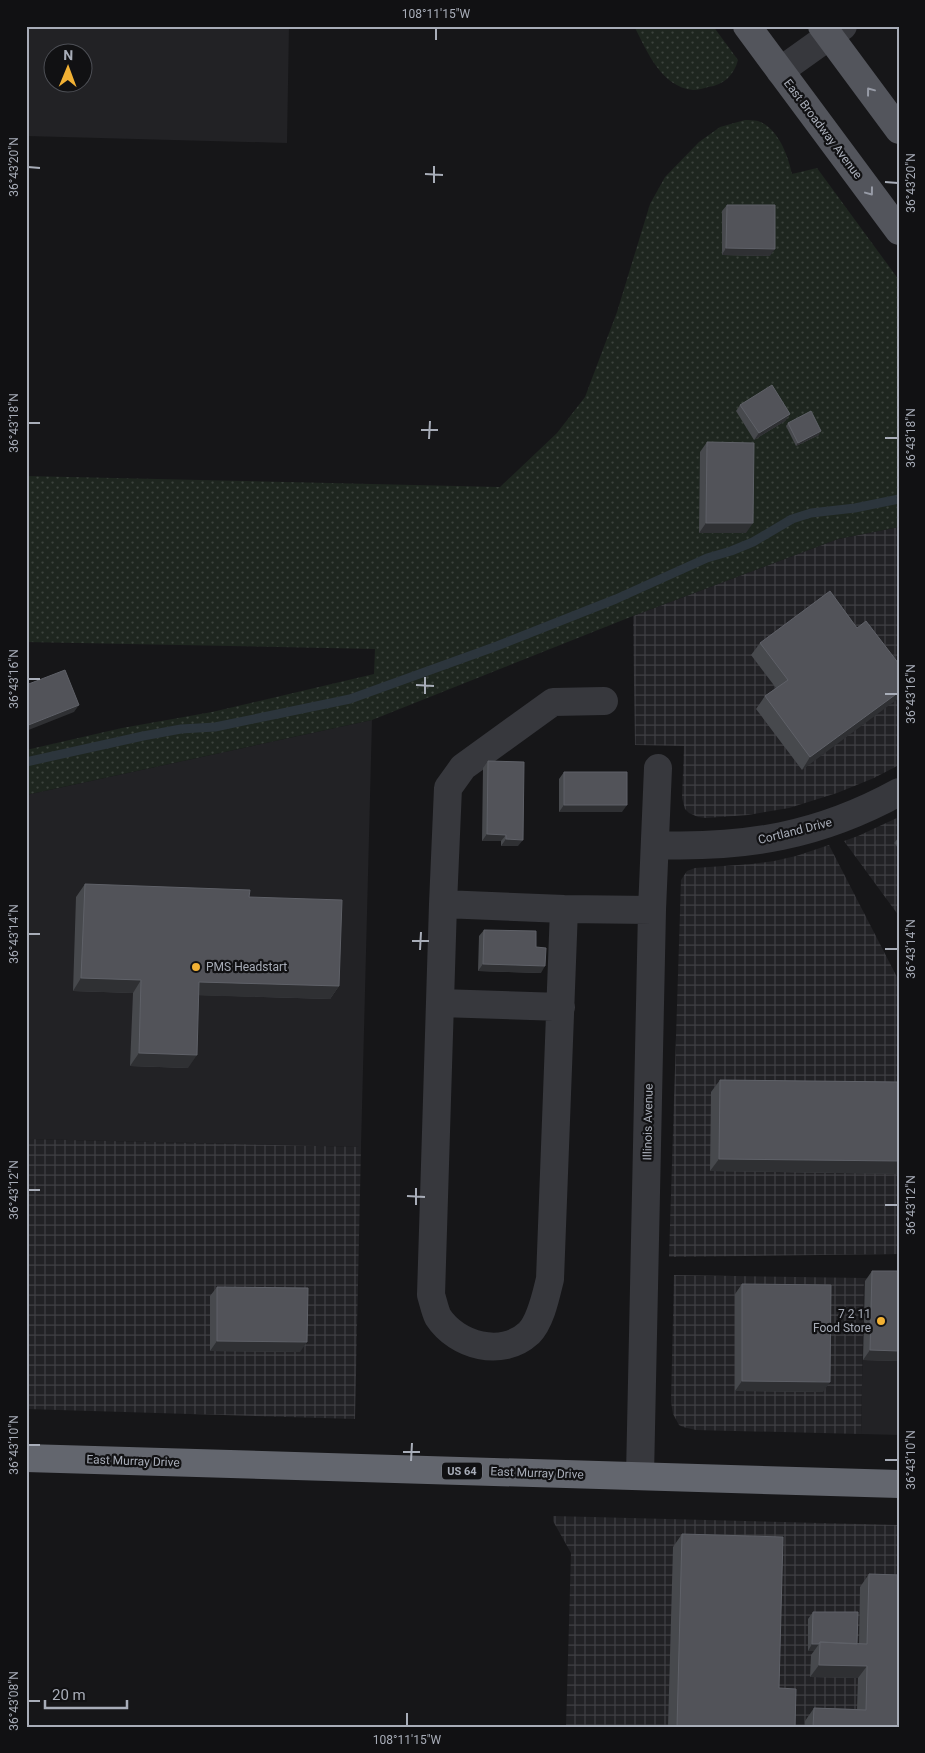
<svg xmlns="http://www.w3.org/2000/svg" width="925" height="1753" viewBox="0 0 925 1753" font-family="Roboto,sans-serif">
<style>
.built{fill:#222225;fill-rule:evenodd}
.industrial{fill:url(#industrial-grid)}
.grass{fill:url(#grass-dots)}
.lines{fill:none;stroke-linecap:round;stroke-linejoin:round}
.stream{stroke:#2c353c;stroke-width:9}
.minor{stroke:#37383d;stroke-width:28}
.major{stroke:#53555c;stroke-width:28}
.highway{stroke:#63666e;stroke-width:28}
.wall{fill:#47494d}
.shaded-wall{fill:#2f3033}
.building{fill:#525359;stroke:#5f6168}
.oneway{stroke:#979ba6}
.ticks{fill:none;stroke:#a8adb8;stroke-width:2}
.poi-dot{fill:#f2b134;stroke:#111113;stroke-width:2}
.labels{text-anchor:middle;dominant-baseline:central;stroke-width:4.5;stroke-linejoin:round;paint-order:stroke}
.shield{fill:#111113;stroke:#7b7e86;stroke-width:1}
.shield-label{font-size:11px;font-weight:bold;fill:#a8adb8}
.street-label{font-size:12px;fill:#a8adb8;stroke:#111113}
.poi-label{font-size:12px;fill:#a8adb8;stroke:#111113;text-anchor:start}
.neatline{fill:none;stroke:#a8adb8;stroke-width:2}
.ticks-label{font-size:12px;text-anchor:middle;fill:#a8adb8}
</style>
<defs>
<pattern id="industrial-grid" width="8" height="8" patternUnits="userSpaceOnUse" patternTransform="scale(1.25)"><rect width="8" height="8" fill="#222225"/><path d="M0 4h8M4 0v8" fill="none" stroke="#3f3f43"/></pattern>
<pattern id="grass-dots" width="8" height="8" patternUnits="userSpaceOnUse" patternTransform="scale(1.25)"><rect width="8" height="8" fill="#1e261f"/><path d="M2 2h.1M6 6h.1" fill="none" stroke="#3c433d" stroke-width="1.8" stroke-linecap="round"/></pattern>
</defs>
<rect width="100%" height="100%" fill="#161618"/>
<path class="built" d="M26 26H289L287 143 26 136ZM52 52H82V82H52Z
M372 720 361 1147 26 1139V795Z
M864 1278 899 1279V1435L861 1434Z"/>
<path class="industrial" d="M899 527V765L874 778 837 793 789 808 748 815 706 818 698 817 689 813 685 809 682 798 684 746 635 745 633 616 838 539Z
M899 817V916L844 841 858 836Z
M829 845 899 981V1254L669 1257 681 880 687 871 695 868 752 864 774 861 796 856Z
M26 1139 361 1147 355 1419 26 1409Z
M674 1275 864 1278 861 1434 696 1430 683 1427 679 1425 673 1414 671 1402Z
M553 1516 899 1525V1727H566L571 1553 553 1521Z"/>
<path class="grass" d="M634 26H713L738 60C734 75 724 85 708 87 704 88 698 90 693 90 661 87 647 51 634 26Z
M745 120C749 120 754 120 758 121 778 128 788 155 792 174L817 168 899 280V527L838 539 633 616 372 720 26 795V750L122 728 212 712 374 674 375 649 26 642V476L500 487 557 433 585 397 617 312 650 204 665 177 699 142 720 127Z"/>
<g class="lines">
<path class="stream" d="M26 762 143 736 181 729 215 727 350 699 497 646 616 599 707 558 731 551 753 542 792 519 811 513 855 508 899 499"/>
<path class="minor" d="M780 71 843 26
M656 845C746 848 819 836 899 792
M443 904 448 788 463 767 553 702 604 701
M564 909 550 1279C546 1295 541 1321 529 1333 502 1358 457 1346 438 1317 435 1311 433 1301 431 1295L443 904 564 909 652 910
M440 1003 561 1007
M640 1476 652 910 658 768"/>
<path class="major" d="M747 26 899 231
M822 26 899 130"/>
<path class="highway" d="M26 1458 899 1484"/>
</g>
<path class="wall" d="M727 205 770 256 722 255V211Z
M740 405 790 414 785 421 754 440 736 411Z
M788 423 819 435 796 446 786 426Z
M707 442 746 533H699L700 452Z
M857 628 899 664 802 770 756 709 765 696 776 688 751 655 760 643Z
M488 761 518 846H501V841H482L483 768Z
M564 772 622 812H559V779Z
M899 837V849L894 843Z
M85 884 249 897 339 986 330 999 198 995 188 1068 130 1066 133 993 73 991 76 897Z
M484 930 536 947 541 973 478 971 479 936Z
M720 1080 899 1082V1174L710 1171 711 1092Z
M872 1271 899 1361 863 1360 865 1281Z
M742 1284 823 1392 735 1391V1294Z
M217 1287 300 1352 210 1351V1296Z
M682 1534 779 1688 795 1727H668L673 1547Z
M869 1574 899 1727H805V1721L814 1708 857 1709 858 1678 810 1677 811 1655 814 1651H808V1619L813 1612 857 1644H859L860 1587Z"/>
<path class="shaded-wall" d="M726 248 775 249 770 256 722 255Z
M790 414 785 421 754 440 759 433Z
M821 431 819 435 796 446 798 443Z
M706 523H753L746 533H699Z
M899 692V698L802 770 810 757Z
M79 705 74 712 26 731V726Z
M564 805H627L622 812H559Z
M487 834 506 835 501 841H482Z
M506 839 523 840 518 846H501Z
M483 964 545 966 541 973 478 971Z
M81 978 141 980 133 993 73 991Z
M199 982 339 986 330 999 190 995Z
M139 1053 197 1055 188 1068 130 1066Z
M719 1159 899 1161V1174L710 1171Z
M217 1341 307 1342 300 1352 210 1351Z
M870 1350 899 1351V1361L863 1360Z
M742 1381 830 1382 823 1392 735 1391Z
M812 1644H819L814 1651H808Z
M819 1665 867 1666 858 1678 810 1677Z"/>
<path class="building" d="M727 205H775V249L726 248Z
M772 385 790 414 759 433 740 405Z
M811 411 821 431 798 443 788 423Z
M707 442 754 443 753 523H706Z
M830 591 857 628 866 621 899 664V692L810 757 765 696 788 680 760 643Z
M65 670 79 705 26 726V685Z
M488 761 524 762 523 840 506 839V835L487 834Z
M564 772H627V805H564Z
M85 884 250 890 249 897 342 900 339 986 199 982 197 1055 139 1053 141 980 81 978Z
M484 930 536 931V947L546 948 545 966 483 964Z
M720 1080 899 1082V1161L719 1159Z
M872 1271H899V1351L870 1350Z
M742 1284 831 1285 830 1382 742 1381Z
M217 1287 308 1288 307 1342 217 1341Z
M682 1534 783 1537 779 1688 796 1689 795 1727H677Z
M869 1574 899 1575V1727H813L814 1708 866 1710 867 1666 819 1665 820 1642 867 1644Z
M813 1612H858L857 1644 820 1642 819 1644H812Z"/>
<defs><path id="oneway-chevron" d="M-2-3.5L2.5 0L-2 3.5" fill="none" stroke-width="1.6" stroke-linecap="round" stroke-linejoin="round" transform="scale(1.25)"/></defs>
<g class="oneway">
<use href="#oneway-chevron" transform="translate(870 91) rotate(-127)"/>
<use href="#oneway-chevron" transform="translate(870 192) rotate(53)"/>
</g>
<path class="ticks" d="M436 40V28M28 167 40 168M425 174 443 175M885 182 898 183M434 183V166M28 423H40M421 430H438M885 438H898M429 439 430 421M28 679H40M416 685 434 686M425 694V677M885 694H898M28 934H40M412 941H429M885 949H898M420 950 421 932M28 1190H40M407 1196 425 1197M416 1205V1188M885 1205H898M28 1445H40M403 1452H420M885 1460H898M411 1461 412 1443M28 1701H40M407 1726V1713"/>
<g class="poi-dot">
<circle cx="196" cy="967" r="5"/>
<circle cx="881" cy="1321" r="5"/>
</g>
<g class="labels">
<rect class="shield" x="442" y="1462.5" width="40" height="17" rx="4"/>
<g class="shield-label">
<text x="462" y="1471">US 64</text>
</g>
<g class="street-label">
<text transform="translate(823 129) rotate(53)">East Broadway Avenue</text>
<text transform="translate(795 831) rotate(-14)">Cortland Drive</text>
<text transform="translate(648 1122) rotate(-89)">Illinois Avenue</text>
<text transform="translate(133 1461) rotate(2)">East Murray Drive</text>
<text transform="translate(537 1473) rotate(2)">East Murray Drive</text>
</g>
<g class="poi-label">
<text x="206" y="967">PMS Headstart</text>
<text x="871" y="1314" text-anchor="end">7 2 11<tspan x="871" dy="14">Food Store</tspan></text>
</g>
</g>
<rect width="925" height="1753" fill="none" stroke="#111113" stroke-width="55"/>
<g transform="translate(68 68) rotate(1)"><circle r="24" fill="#111113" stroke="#4d4f55"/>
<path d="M0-4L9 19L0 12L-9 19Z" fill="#f2b134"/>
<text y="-8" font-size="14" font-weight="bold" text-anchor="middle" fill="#a8adb8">N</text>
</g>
<path d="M45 1700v8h82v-8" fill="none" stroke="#a8adb8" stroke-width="2.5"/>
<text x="52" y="1700" font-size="15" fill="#a8adb8" stroke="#111113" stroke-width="4" paint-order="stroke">20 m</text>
<rect x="28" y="28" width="870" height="1698" class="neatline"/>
<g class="ticks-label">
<text x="436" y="18">108°11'15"W</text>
<text transform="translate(14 167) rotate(-90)" y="4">36°43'20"N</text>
<text transform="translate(911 183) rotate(-90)" y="4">36°43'20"N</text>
<text transform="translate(14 423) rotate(-90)" y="4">36°43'18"N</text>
<text transform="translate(911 438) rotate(-90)" y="4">36°43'18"N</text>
<text transform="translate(14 679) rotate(-90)" y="4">36°43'16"N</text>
<text transform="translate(911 694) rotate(-90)" y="4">36°43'16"N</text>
<text transform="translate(14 934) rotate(-90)" y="4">36°43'14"N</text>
<text transform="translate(911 949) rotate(-90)" y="4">36°43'14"N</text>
<text transform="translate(14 1190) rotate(-90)" y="4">36°43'12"N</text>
<text transform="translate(911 1205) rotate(-90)" y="4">36°43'12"N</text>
<text transform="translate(14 1445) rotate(-90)" y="4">36°43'10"N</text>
<text transform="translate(911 1460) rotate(-90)" y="4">36°43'10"N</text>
<text transform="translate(14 1701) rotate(-90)" y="4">36°43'08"N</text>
<text x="407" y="1744">108°11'15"W</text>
</g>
</svg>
